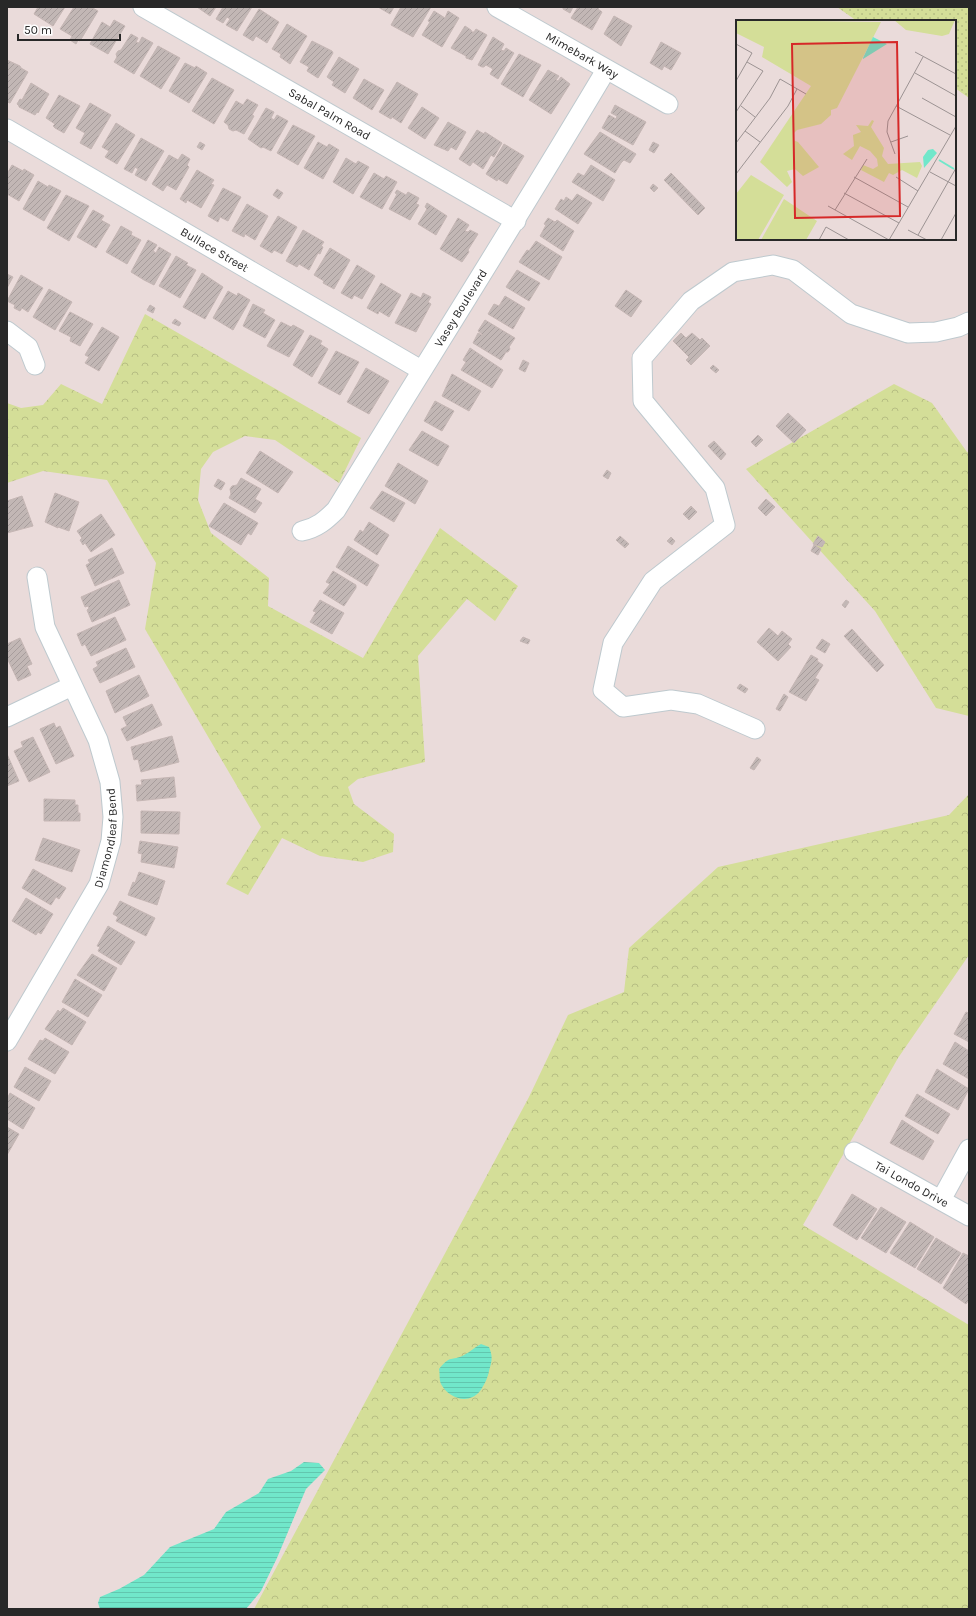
<svg xmlns="http://www.w3.org/2000/svg" width="976" height="1616" viewBox="0 0 976 1616" font-family="Karla,sans-serif">
<style>
.grass{fill:url(#grass-dots)}
.forest{fill:url(#forest-crowns)}
.water{fill:url(#water-rules)}
.building{fill:url(#building-hatch);stroke:#c5b6b4}
.lines{fill:none;stroke-linecap:round;stroke-linejoin:round}
.minor-casing{stroke:#bec9ce;stroke-width:21}
.minor{stroke:#fff;stroke-width:19}
.labels{text-anchor:middle;dominant-baseline:central;stroke-width:4;stroke-linejoin:round;paint-order:stroke}
.street-label{font-size:12px;fill:#282828;stroke:#fff}
.inset-river{fill:none;stroke:#71e7ca;stroke-width:2}
.inset-road{fill:none;stroke:#9c9393;stroke-width:1}
.view{fill:#d62828;fill-opacity:0.15;stroke:#d62828;stroke-width:2}
.inset-edge{fill:none;stroke:#282828;stroke-width:2}
</style>
<defs>
<pattern id="grass-dots" width="8" height="8" patternUnits="userSpaceOnUse"><rect width="8" height="8" fill="#d4de98"/><path d="M2 2h.1M6 6h.1" fill="none" stroke="#b6be83" stroke-width="1.8" stroke-linecap="round"/></pattern>
<pattern id="forest-crowns" width="20" height="18" patternUnits="userSpaceOnUse"><rect width="20" height="18" fill="#d4de98"/><path d="M2 6a3 3 0 1 1 6 0M12 15a3 3 0 1 1 6 0" fill="none" stroke="#b6be83"/></pattern>
<pattern id="water-rules" width="6" height="5" patternUnits="userSpaceOnUse"><rect width="6" height="5" fill="#71e7ca"/><path d="M0 2.5h6" fill="none" stroke="#62c6ae"/></pattern>
<pattern id="building-hatch" width="6" height="6" patternUnits="userSpaceOnUse"><rect width="6" height="6" fill="#c2b7b5"/><path d="M-1 1l2-2M0 6l6-6M5 7l2-2" fill="none" stroke="#a79d9c"/></pattern>
</defs>
<rect width="100%" height="100%" fill="#eadbda"/>
<path class="grass" d="M837 7H969V98L955 88V21H857Z"/>
<path class="forest" d="M145 314 361 438 339 483 275 440 245 436 213 452 201 469 198 500 211 533 269 578 268 606 363 658 440 528 518 586 495 621 467 599 418 656 425 762 358 779 348 787 354 804 394 834 393 852 363 862 320 856 282 838 248 895 226 884 261 827 145 629 156 563 107 480 43 471 7 483V403L21 408 43 405 61 384 102 404Z
M894 384 932 403 967 452 969 453V716L936 708 875 611 746 469Z
M969 794V955L898 1058 803 1225 969 1325V1609H254L529 1097 568 1015 624 992 629 948 718 867 949 815Z"/>
<path class="water" d="M481 1344 489 1347C493 1357 492 1360 489 1371 488 1377 484 1386 480 1391 469 1405 449 1399 441 1384 439 1380 440 1373 439 1369 451 1354 451 1362 464 1355 470 1352 475 1347 481 1344Z
M304 1462 319 1463 325 1470 306 1489 277 1558 261 1591 246 1609H100L98 1603 100 1597 119 1589 144 1575 170 1547 214 1529 226 1512 259 1493 268 1479 291 1471Z"/>
<path class="building" d="M38 7H65L53 26 34 14Z
M74 7H91L98 11 80 41 78 40 76 44 70 40 72 36 60 29Z
M197 7H216L210 16Z
M223 7H252L237 31 226 25 230 19 227 17 223 23 216 19Z
M378 7H394L390 14Z
M401 7H431L413 37 391 25Z
M563 7H573L570 13 563 9Z
M578 7H599L598 9 602 12 592 30 571 18Z
M259 9 279 22 267 43 256 36 253 41 243 35Z
M434 11 445 18 448 11 459 18 442 47 422 35 430 22 428 21Z
M614 16 632 26 621 46 604 34Z
M114 20 125 26 108 54 90 44 102 22 110 27Z
M287 24 307 36 290 64 280 57 281 54 272 49Z
M465 26 471 30 472 32H474L476 29 487 35 472 60 466 58V56L451 48Z
M131 34 138 38 136 42 139 43 142 37 153 43 134 74 114 62 117 57 116 54 118 51 121 50Z
M493 37 504 44 501 50 504 51 506 48 514 53 498 79 490 74 493 69 486 65 484 67H482L478 65Z
M312 41 332 51 333 53 318 78 307 71 309 67 300 62Z
M661 42 681 53 671 70 664 66 662 70 650 63Z
M158 46 180 58 161 89 140 76Z
M519 54 541 65 523 97 501 84Z
M339 57 359 69 345 93 332 85 334 82 327 77Z
M7 60 20 66 21 68 28 72 10 103 7 102Z
M185 63 195 68 196 66 207 73 189 103 169 91Z
M548 70 559 76 556 80 558 81 561 77 570 84 551 114 529 100Z
M212 78 234 90 214 124 192 111Z
M364 79 384 90 372 110 353 98Z
M397 82 418 94 401 123 392 117 391 119 379 112Z
M31 83 49 94 38 113 37 112 35 115 19 107V106L17 104 20 99 22 100Z
M59 95 80 106 64 133 55 128 53 126 55 124 46 118Z
M247 99 258 105 252 115 254 116 244 134 236 130 233 131 229 129 228 125 224 122 236 101 243 105Z
M90 103 111 115 91 149 80 143 85 133 76 128Z
M615 105 646 122 633 145 602 128 609 115 616 119 617 116 611 113Z
M422 107 439 118 425 139 408 128Z
M266 108 274 112 271 118 274 120 277 115 288 121 271 151 263 147 261 148 248 139Z
M448 122 466 132 456 150 451 147 448 151 434 145Z
M116 123 135 135 117 164 105 157 109 151 102 147Z
M293 125 315 136 298 165 277 153Z
M477 130 484 134 485 132 502 143 494 157 491 155 483 169 473 162 470 166 459 159Z
M600 132 636 154 630 163 624 160 621 163 615 173 584 154Z
M141 138 164 151 146 181 135 175 138 169 135 167 132 173 124 169Z
M200 142 205 145 202 150 197 147Z
M318 142 327 147 329 144 339 150 323 179 304 168Z
M653 142 659 145 654 153 649 150Z
M504 144 524 156 507 184 498 179 497 181 486 174Z
M182 154 190 159 187 165 189 167 176 190 167 185 163 191 152 184 169 155 178 160Z
M346 158 356 164 358 161 369 167 353 194 333 182Z
M12 165 23 171 24 169 34 175 19 201 7 194V174Z
M591 165 615 180 603 201 572 182 578 173 584 176Z
M197 170 214 180 211 184 214 185 201 208 187 200 186 203 180 199Z
M374 173 384 179 386 176 397 182 382 209 360 197Z
M671 173 705 208 698 215 664 180Z
M38 181 48 187 49 185 61 191 44 221 23 209Z
M653 184 658 188 654 192 650 188Z
M223 188 241 197 228 221 220 217 218 222 208 216Z
M277 189 283 193 279 199 273 195Z
M397 190 406 195 408 192 419 198 416 204 419 205 410 220 389 209 397 194 395 193Z
M577 194 592 203 578 224 555 209 561 199 564 201 566 197 572 201Z
M66 195 89 206 69 241 47 228Z
M427 203 447 216 436 235 418 224 427 209 425 207Z
M247 204 268 216 255 240 245 234 244 237 232 231Z
M93 210 104 216 101 220 110 225 96 248 77 237Z
M278 216 297 227 282 254 274 250 272 253 260 246Z
M458 218 469 225 465 231 468 232 470 230 478 234 468 250 469 252 462 262 440 249Z
M548 218 555 222 557 220 574 231 563 251 540 236 546 225 544 224Z
M121 226 132 232 131 235 141 240 127 264 106 252Z
M303 230 324 242 321 246 323 247 320 254 318 253 309 270 299 264 297 267 286 261Z
M148 240 157 245 153 251 156 253 159 247 171 254 154 285 144 280 131 272Z
M536 241 562 257 549 280 519 262 527 250 529 251Z
M330 248 350 260 334 289 323 283 324 281 314 275Z
M176 256 188 263 186 265 196 270 180 298 159 286Z
M357 265 375 276 362 299 354 295 352 299 341 293Z
M517 270 540 283 529 301 506 287Z
M202 273 223 287 205 319 183 307Z
M7 274 13 277 7 288Z
M21 275 43 288 28 312 22 308 20 311 14 308 15 305 7 301Z
M381 283 401 295 389 317 379 311 378 314 367 308Z
M49 289 72 302 55 330 33 317Z
M626 290 642 301 631 317 615 306Z
M228 291 237 296 238 293 250 300 233 330 213 318Z
M411 293 421 298 423 293 431 297 428 302 431 304 416 332 395 323Z
M505 296 525 308 513 329 488 314 494 304 499 306Z
M253 304 265 310 263 313 275 320 265 338 243 326Z
M150 305 155 308 153 313 147 310Z
M70 312 93 324 80 346 70 341 71 337 59 331Z
M175 319 181 323 179 326 172 323Z
M485 320 515 338 509 347 510 349 508 352H506L501 360 473 343 478 333 482 335V334L478 331Z
M281 322 291 327 293 325 304 331 289 357 267 346Z
M102 327 119 337 99 371 85 363 89 357 85 355Z
M681 333 686 338 692 333 700 340 702 338 710 346 691 365 686 360 689 357 673 341Z
M310 335 322 341 320 344 328 349 312 377 293 365Z
M470 348 503 370 492 388 461 370 466 362 463 360Z
M336 351 359 362 340 395 318 383Z
M523 360 529 363 525 372 519 369Z
M713 365 719 370 716 373 710 368Z
M366 368 389 381 369 414 347 402Z
M452 374 481 391 469 411 442 396Z
M435 401 454 411 442 431 424 421Z
M788 413 806 430 794 443 776 426Z
M422 431 449 446 438 466 409 450Z
M758 435 763 440 756 447 751 442Z
M714 441 726 454 721 460 708 446Z
M260 451 293 472 278 493 246 473Z
M398 463 428 481 415 504 385 486Z
M607 470 611 473 608 479 603 476Z
M241 478 261 489 255 499 262 503 255 513 229 498 231 494 230 489 232 486 237 485Z
M218 479 225 483 221 490 214 486Z
M382 491 405 503 394 522 370 508Z
M55 493 79 502 69 531 58 527V528L45 522Z
M22 496 33 526 7 533V501Z
M766 499 775 507 766 516 758 508Z
M224 503 258 523 251 535 248 533 241 545 209 526Z
M691 506 697 512 689 520 683 514Z
M101 514 115 535 91 552 85 543 83 545 80 540 82 538 77 531Z
M369 522 389 535 377 555 354 540 360 530 363 532Z
M620 536 629 544 625 548 616 540Z
M818 536 825 542 822 547 813 544Z
M671 537 675 541 672 545 667 541Z
M814 545 821 549 818 555 811 551Z
M348 546 379 565 367 586 336 567Z
M112 548 124 573 95 586 86 565 90 563 88 560Z
M333 571 356 585V588L344 606 323 593 330 584 326 582Z
M119 580 130 605 92 622 87 610 89 608 88 606 85 607 81 597Z
M320 600 344 613 332 634 310 622 316 612 313 611Z
M846 600 849 602 845 608 842 605Z
M115 617 126 640 91 656 85 644 82 646 77 634Z
M769 628 778 636 782 631 792 639 788 644 791 647 778 661 757 642Z
M852 629 884 665 877 672 844 636Z
M523 637 530 640 528 644 520 641Z
M20 638 32 664 27 666 31 675 18 681 7 658V644Z
M822 639 830 644 825 653 816 648Z
M126 648 135 667 100 683 93 669 98 666 96 662Z
M811 655 818 659 817 661 823 665 815 678 819 680 806 701 789 692Z
M139 675 149 696 115 713 106 691Z
M740 684 748 689 745 693 737 688Z
M784 694 788 697 780 711 776 709Z
M152 704 162 725 127 741 121 729 127 726 123 717Z
M54 723 56 728 60 726 74 756 56 764 40 729Z
M172 736 179 762 141 772 138 759 134 760 131 747Z
M33 737 50 772 29 782 14 751 23 747 21 742Z
M7 754 19 781 7 786Z
M757 757 761 760 754 770 750 768Z
M174 777 176 797 137 801 136 785H142L141 780Z
M44 799 75 800V805H78V813H80V821H44Z
M141 811 180 812 179 834 141 833Z
M43 838 80 850 72 872 35 860Z
M140 841 178 847 174 868 141 862 142 854 138 853Z
M33 869 66 888 59 899 56 897 51 905 22 888Z
M139 872 165 881 157 905 128 895 133 882 135 883Z
M26 898 53 914 41 934 38 932 36 935 12 921Z
M120 901 155 918 146 936 116 921 118 917 113 914Z
M108 926 135 942 121 965 98 951 100 947 97 946Z
M92 954 117 968 104 991 77 975Z
M75 979 102 995 88 1017 62 1002Z
M63 1008 86 1022 72 1045 45 1029 58 1010 60 1012Z
M966 1012 969 1013V1042L954 1034Z
M45 1038 69 1052 55 1074 28 1059 40 1040 43 1041Z
M955 1042 969 1051V1079L943 1064Z
M25 1067 51 1081 39 1101 14 1087Z
M937 1069 969 1089 958 1110 925 1092Z
M10 1093 35 1108 23 1129 7 1119V1099Z
M917 1094 950 1114 938 1134 905 1116Z
M902 1120 934 1141 923 1160 890 1143Z
M7 1127 19 1134 7 1155Z
M852 1194 877 1209 857 1240 833 1225Z
M881 1207 906 1222 886 1253 861 1238Z
M910 1222 934 1237 915 1268 890 1253Z
M936 1238 961 1253 941 1284 917 1269Z
M963 1253 969 1256V1300L966 1304 943 1288Z"/>
<g class="lines">
<g class="minor-casing">
<g id="minor">
<path id="s1" d="M143 7 516 221"/>
<path id="s2" d="M497 7 668 104"/>
<path id="s3" d="M7 129 421 370"/>
<path d="M7 331 28 347 35 365"/>
<path id="s4" d="M302 531C317 528 326 520 336 510 426 363 518 218 606 70"/>
<path d="M7 717 72 686"/>
<path d="M755 729 698 704 671 700 623 707 603 690 613 643 653 581 725 525 715 488 643 401 642 358 691 301 733 272 773 265 793 270 851 314 908 333 936 332 958 327 969 322"/>
<path id="s5" d="M7 1041 99 884 111 841 113 817 110 782 98 740 45 627 37 577"/>
<path id="s6" d="M854 1152 969 1216"/>
<path d="M941 1200 969 1149"/>
</g>
</g>
<use href="#minor" class="minor"/>
</g>
<g class="labels">
<g class="street-label">
<text stroke="none"><textPath href="#s2" startOffset="98">Mimebark Way</textPath></text>
<text stroke="none"><textPath href="#s1" startOffset="215">Sabal Palm Road</textPath></text>
<text stroke="none"><textPath href="#s3" startOffset="240">Bullace Street</textPath></text>
<text stroke="none"><textPath href="#s4" startOffset="278">Vasey Boulevard</textPath></text>
<text stroke="none"><textPath href="#s5" startOffset="229">Diamondleaf Bend</textPath></text>
<text stroke="none"><textPath href="#s6" startOffset="66">Tai Londo Drive</textPath></text>
</g>
</g>
<g transform="translate(736 20)">
<rect width="220" height="220" fill="#eadbda"/>
<path d="M15 155 48 175 22 220H0V174ZM48 179 81 201 70 220H25Z" fill="#d4de98"/>
<path d="M0 0 145 2 101 88 95 90V95L85 104 61 110 57 114V120L62 122 83 147 67 156 59 149 51 151 56 162 51 167 24 142 75 66 26 37 28 27 0 13ZM158 0H219L213 14 206 16 170 10ZM136 100 138 101 135 107 148 128 146 136 152 144 184 142 186 146 181 158 166 150 157 155 153 153 148 162 125 150 127 145 137 149 142 146 141 139 134 131 124 126 116 140 107 134 118 126 117 115 125 112 120 105 132 106Z" fill="#d4de98"/>
<path d="M137 17 151 24 127 39V38ZM197 129 201 133 188 148 187 137 192 130Z" fill="#71e7ca"/>
<path class="inset-river" d="M203 140 218 149"/>
<path class="inset-road" d="M0 24 16 33 0 61M179 32 220 54M179 53 220 76M186 78 220 97M5 86 19 97M160 86 214 115M0 92 27 51 11 42M9 111 24 122M155 122 172 116M0 123 34 78 44 59 70 74M159 134 151 112 152 101 187 37M194 152 220 166M0 154 52 86 61 69M118 157 172 187M160 157 182 171M108 173 163 203M92 186 153 220M99 190 131 139M172 210 191 220M182 215 220 148M83 220 90 207 113 220M153 220 220 106M205 220 220 193"/>
<path class="view" d="M161 22 164 196 59 198 56 24Z"/>
<rect width="220" height="220" class="inset-edge"/>
</g>
<rect width="976" height="1616" fill="none" stroke="#282828" stroke-width="16"/>
<path d="M18 34v6h102v-6" fill="none" stroke="#282828" stroke-width="2"/>
<text x="24" y="34" font-size="12" fill="#282828" stroke="#ffffff" stroke-width="3" paint-order="stroke">50 m</text>
</svg>
